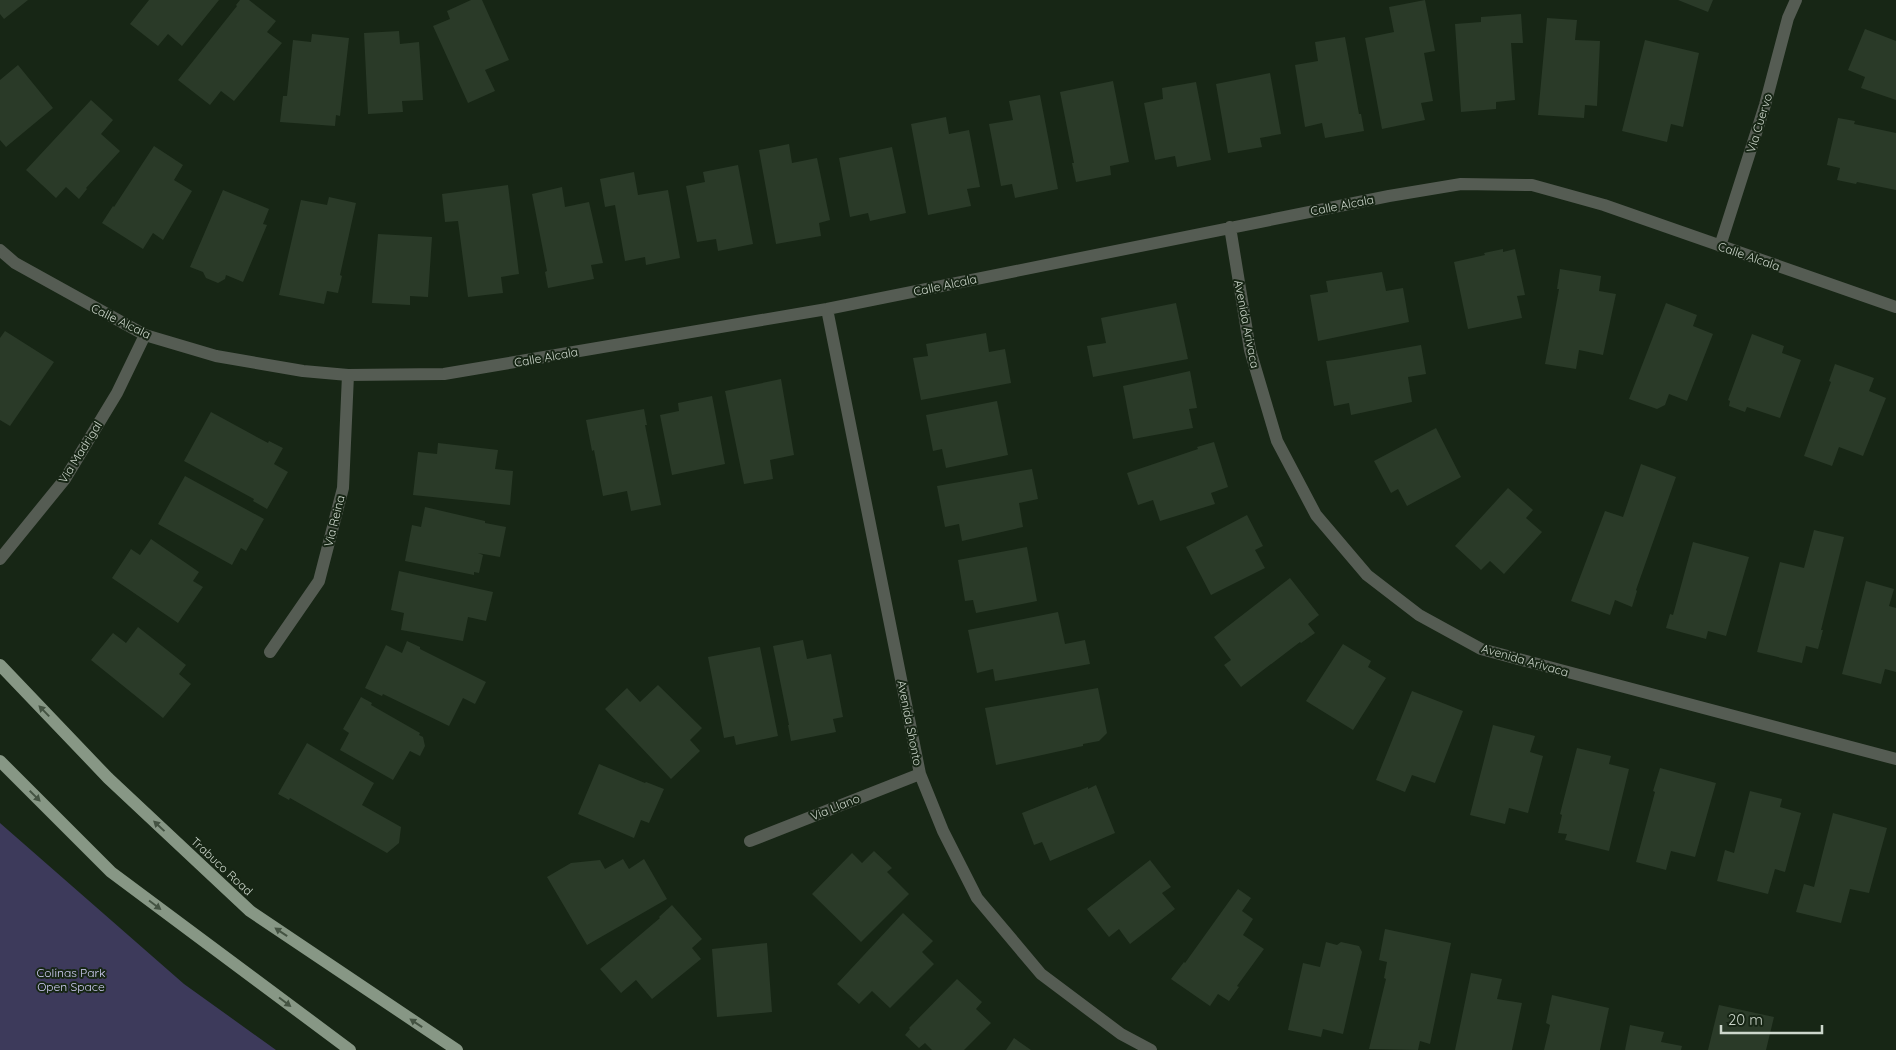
<svg xmlns="http://www.w3.org/2000/svg" width="1896" height="1050" viewBox="0 0 1896 1050" font-family="Quicksand,sans-serif">
<style>
.green{fill:#3d3a5b}
.building{fill:#2a3a28}
.lines{fill:none;stroke-linecap:round;stroke-linejoin:round}
.street{stroke:#555c53;stroke-width:12}
.primary{stroke:#879785;stroke-width:12}
.oneway{fill:#445342}
.labels{text-anchor:middle;dominant-baseline:central;stroke-width:4;stroke-linejoin:round;paint-order:stroke}
.street-label{font-size:12px;fill:#ccd6cb;stroke:#172615}
.park-label{font-size:12px;fill:#d4d2f9;stroke:#172615}
</style>
<rect width="100%" height="100%" fill="#172615"/>
<path class="green" d="M0 823 184 984 276 1050H0Z"/>
<path class="building" d="M0 0H28L4 19 0 14Z
M149 0H219L182 46 168 34 158 46 130 24Z
M240 0H249L276 21 267 32 282 43 234 101 221 91 210 105 178 80 237 6 236 5Z
M471 0H482L509 60 485 70 495 91 468 103 433 26 450 19 447 11Z
M1425 0 1435 51 1424 53 1433 101 1421 103 1425 120 1382 129 1365 38 1394 32 1389 7Z
M1678 0H1713L1708 12Z
M1521 14 1523 43H1511L1515 100 1496 102V109L1461 112 1455 24 1481 22V17Z
M1547 18 1577 20 1575 40 1600 41 1597 106 1585 105 1584 118 1538 115Z
M1865 29 1896 41V100L1861 88 1865 77 1848 70Z
M399 31 400 44 419 42 423 100 402 101 403 112 368 114 364 33Z
M312 34 349 38 340 116 336 115 335 126 280 122 283 96H287L293 40 311 42Z
M1345 37 1359 114H1361L1364 131 1325 138 1322 123 1305 127 1295 65 1318 61 1315 42Z
M1645 40 1699 53 1683 127 1671 124 1667 142 1622 131Z
M18 65 53 108 6 147 0 140V80Z
M1270 73 1281 134 1260 138 1262 147 1228 153 1216 84Z
M1113 81 1129 162 1110 166 1111 175 1076 182 1072 163H1074L1060 92Z
M1196 82 1211 160 1177 167 1175 156 1155 160 1144 103 1163 99 1162 88Z
M1040 95 1058 189 1015 198 1012 184 1001 186 989 124 1013 120 1009 101Z
M91 100 113 120 101 134 120 151 86 188 87 189 79 199 66 187 56 198 26 170Z
M946 117 949 134 969 130 980 187 967 189 971 206 928 215 911 124Z
M1838 118 1855 121 1854 124 1896 133V190L1857 182 1856 184 1837 180 1840 168 1827 165Z
M789 144 792 163 817 158 830 220 819 223 821 236 776 244 759 150Z
M154 146 183 165 174 180 192 191 163 240 153 233 143 249 102 223 113 206 114 207Z
M892 147 906 213 870 221 868 213 850 217 839 158Z
M738 165 753 244 718 251 716 239 697 242 686 186 705 182 703 172Z
M634 172 638 195 668 190 680 258 646 265 645 257 625 261 615 205 605 207 600 179Z
M508 185 519 274 501 277 503 293 468 297 458 221 445 222 442 194Z
M562 187 565 207 589 202 603 263 591 265 594 279 548 288 545 272 547 271 532 194Z
M223 190 269 209 263 224 267 225 243 282 226 275 225 279 218 283 206 278 203 272 190 267Z
M329 197 356 203 340 275 342 276 338 293 327 291 324 304 279 295 301 200 327 205Z
M378 234 432 237 428 297 410 296V305L372 303Z
M1503 249V252L1515 249 1525 295 1517 296 1522 318 1468 329 1454 262 1485 255 1484 253Z
M1560 269 1601 276 1599 291 1616 294 1603 355 1579 350 1576 369 1545 364 1559 289H1557Z
M1382 272 1386 291 1403 288 1409 322 1318 341 1310 295 1328 292 1326 281Z
M1176 303 1188 359 1093 377 1087 346 1106 343 1101 318Z
M1666 303 1697 315 1693 326 1713 334 1687 401 1669 394 1665 405 1657 409 1629 399Z
M5 331 54 362 10 426 0 420V338Z
M986 333 989 352 1005 349 1011 383 921 400 913 358 928 356 926 344Z
M1752 334 1784 346 1782 353 1801 360 1780 418 1747 407 1745 412 1729 406 1730 401 1728 400Z
M1421 345 1426 374 1408 377 1412 402 1351 415 1349 403 1334 406 1326 361 1343 359Z
M1835 364 1874 378 1869 391 1886 398 1863 456 1839 447 1832 466 1804 456 1831 382 1829 381Z
M1190 371 1197 408 1189 409 1193 428 1133 439 1123 386Z
M781 379 794 455 770 460 773 479 744 484 725 391Z
M712 396 725 464 672 475 660 415 679 411 678 403Z
M997 401 1008 455 946 468 942 449 933 451 926 415Z
M644 409 647 425H645L661 505 631 511 627 491 603 496 594 450 592 451 586 420Z
M211 412 268 443 269 441 283 448 274 464 288 472 267 509 253 501 254 499 184 461Z
M1436 428 1461 477 1407 506 1398 489 1391 493 1374 461Z
M1214 442 1228 487 1211 493 1215 504 1160 521 1153 500 1138 505 1127 473 1198 449 1197 447Z
M438 443 498 450 495 469 513 471 510 505 413 495 418 452 437 454Z
M1641 464 1676 477 1636 590 1637 591 1632 607 1615 600 1610 615 1571 601 1605 511 1623 517Z
M1032 469 1038 499 1019 503 1023 527 962 541 959 524 945 527 937 486Z
M185 476 264 519 246 551 241 548 232 565 158 524Z
M1508 488 1533 510 1526 518 1542 532 1504 574 1490 561 1481 570 1455 546Z
M425 507 485 521V523L506 527 500 557 478 553 483 555 479 573 474 572V575L405 561 412 525 421 527Z
M1247 515 1263 546 1255 550 1265 568 1211 595 1186 547Z
M1814 530 1844 537 1821 630H1823L1818 649 1806 646 1802 663 1757 652 1780 562 1804 568Z
M151 539 199 572 193 581 203 587 178 623 112 578 131 549 140 555Z
M1693 542 1749 557 1726 636 1708 631 1706 639 1666 628 1670 614 1673 615Z
M1027 547 1037 601 976 613 973 600 965 601 958 560Z
M399 571 493 592 486 621 468 617 463 641 401 630 404 613 391 610Z
M1290 578 1319 615 1308 624 1315 633 1301 643 1300 642 1241 687 1224 665 1231 660 1214 637Z
M1866 581 1894 589 1889 606 1896 608V672L1885 669 1881 684 1842 674Z
M1058 612 1065 644 1085 640 1090 664 995 681 993 669 977 673 968 630Z
M138 627 186 665 179 674 191 684 163 718 91 660 113 633 126 643Z
M803 640 807 659 831 654 843 717 833 719 836 732 791 741 788 725H789L773 646Z
M407 641 420 647V649L486 682 475 704 463 698 449 726 383 694 382 696 365 688 386 645 402 653Z
M1343 644 1371 661 1368 667 1386 678 1353 730 1306 701Z
M760 647 778 736 736 745 734 736 724 738 708 657Z
M658 685 702 728 690 740 700 751 671 779 605 709 627 688 640 702Z
M1098 688 1107 733 1099 741 1083 744V746L996 765 985 708Z
M1412 691 1463 711 1435 783 1412 775 1405 792 1376 780Z
M361 697 372 703 371 705 420 733 419 735 423 737 425 746 420 756 410 751 393 780 340 750 349 733 343 729Z
M1493 725 1535 736 1530 752 1543 756 1528 813 1509 808 1505 824 1470 815Z
M307 743 374 783 362 805 401 827 399 843 387 853 290 798 289 800 278 794Z
M1577 748 1611 756 1609 764 1629 769 1609 851 1565 840 1567 834 1558 833 1562 815 1560 814Z
M599 764 645 783 646 782 664 789 649 823 641 820 634 838 578 814Z
M1660 768 1716 783 1695 857 1671 851 1666 870 1636 862 1655 792 1653 791Z
M1096 785 1115 833 1050 861 1042 842 1034 845 1022 813 1088 787V789Z
M1750 791 1782 799 1780 807 1801 813 1785 872 1775 869 1768 894 1717 881 1725 850 1734 853Z
M1833 813 1887 828 1869 893 1850 889 1841 923 1796 912 1804 884 1814 887Z
M874 851 892 868 887 872 909 894 861 942 812 894 852 853 862 863Z
M623 859 629 869 644 859 667 899 587 945 547 877 571 863 600 860 605 869Z
M1150 860 1171 887 1162 893 1175 909 1130 944 1119 929 1109 937 1087 909Z
M1238 889 1251 898 1242 911 1253 919 1243 935 1264 949 1237 986 1239 987 1229 1001 1218 994 1210 1006 1171 979 1184 962 1185 963Z
M672 905 702 939 692 948 701 959 652 999 636 980 621 993 600 969 660 918 659 917Z
M903 913 933 941 922 952 934 964 890 1008 872 991 859 1004 837 984Z
M1385 929 1451 943 1430 1044 1420 1041 1418 1050 1369 1049 1386 979 1384 978 1387 962 1379 960Z
M1326 942 1337 945 1341 942 1359 946 1362 952 1343 1034 1323 1029 1321 1037 1288 1030 1303 963 1320 967Z
M767 943 772 1012 717 1017 712 949Z
M1471 973 1502 979 1497 999 1522 1003 1512 1050H1455Z
M957 979 982 1002 976 1009 991 1023 964 1050H932L925 1043 919 1048 905 1035 910 1029 909 1028Z
M1552 995 1609 1008 1600 1050H1544L1550 1025 1546 1023Z
M1719 1005 1774 1017 1766 1050H1708Z
M1630 1025 1664 1032 1661 1042 1682 1046 1681 1050H1625Z
M1014 1038 1031 1050H1006Z"/>
<g class="lines">
<path class="street" d="M1230 227 1250 350 1277 441 1316 515 1367 575 1419 615 1481 649 1896 759
M1720 246 1765 105 1788 18 1796 0
M0 250 15 263 145 335 216 356 303 371 348 375 444 374 827 309 1389 196 1461 184 1532 185 1604 205 1896 307
M827 309 920 774 943 831 977 898 1041 974 1121 1034 1151 1050
M0 559 65 479 117 393 145 335
M270 652 319 581 343 488 348 375
M750 841 920 774"/>
<path class="primary" d="M0 665 108 778 250 911 457 1050
M0 761 111 872 350 1050"/>
</g>
<defs><path id="oneway-solid" d="M-6-.8H1V-3.2L6.5 0L1 3.2V.8H-6Z" transform="scale(1.25)"/></defs>
<g class="oneway">
<use href="#oneway-solid" transform="translate(44 711) rotate(-134)"/>
<use href="#oneway-solid" transform="translate(35 796) rotate(45)"/>
<use href="#oneway-solid" transform="translate(159 826) rotate(-137)"/>
<use href="#oneway-solid" transform="translate(155 905) rotate(37)"/>
<use href="#oneway-solid" transform="translate(281 932) rotate(-146)"/>
<use href="#oneway-solid" transform="translate(285 1002) rotate(37)"/>
<use href="#oneway-solid" transform="translate(416 1023) rotate(-146)"/>
</g>
<g class="labels">
<g class="street-label">
<text transform="translate(1759 123) rotate(-73)">Via Cuervo</text>
<text transform="translate(1342 205) rotate(-11)">Calle Alcala</text>
<text transform="translate(1749 256) rotate(19)">Calle Alcala</text>
<text transform="translate(945 285) rotate(-12)">Calle Alcala</text>
<text transform="translate(121 321) rotate(26)">Calle Alcala</text>
<text transform="translate(1247 324) rotate(79)">Avenida Arivaca</text>
<text transform="translate(546 357) rotate(-10)">Calle Alcala</text>
<text transform="translate(80 452) rotate(-58)">Via Madrigal</text>
<text transform="translate(334 521) rotate(-76)">Via Reina</text>
<text transform="translate(1525 660) rotate(16)">Avenida Arivaca</text>
<text transform="translate(910 723) rotate(79)">Avenida Shonto</text>
<text transform="translate(835 807) rotate(-22)">Via Llano</text>
<text transform="translate(222 866) rotate(43)">Trabuco Road</text>
</g>
<g class="park-label">
<text x="71" y="972">Colinas Park<tspan x="71" dy="14">Open Space</tspan></text>
</g>
</g>
<path d="M1721 1025v8h101v-8" fill="none" stroke="#ccd6cb" stroke-width="2.5"/>
<text x="1728" y="1025" font-size="15" fill="#ccd6cb" stroke="#172615" stroke-width="4" paint-order="stroke">20 m</text>
</svg>
